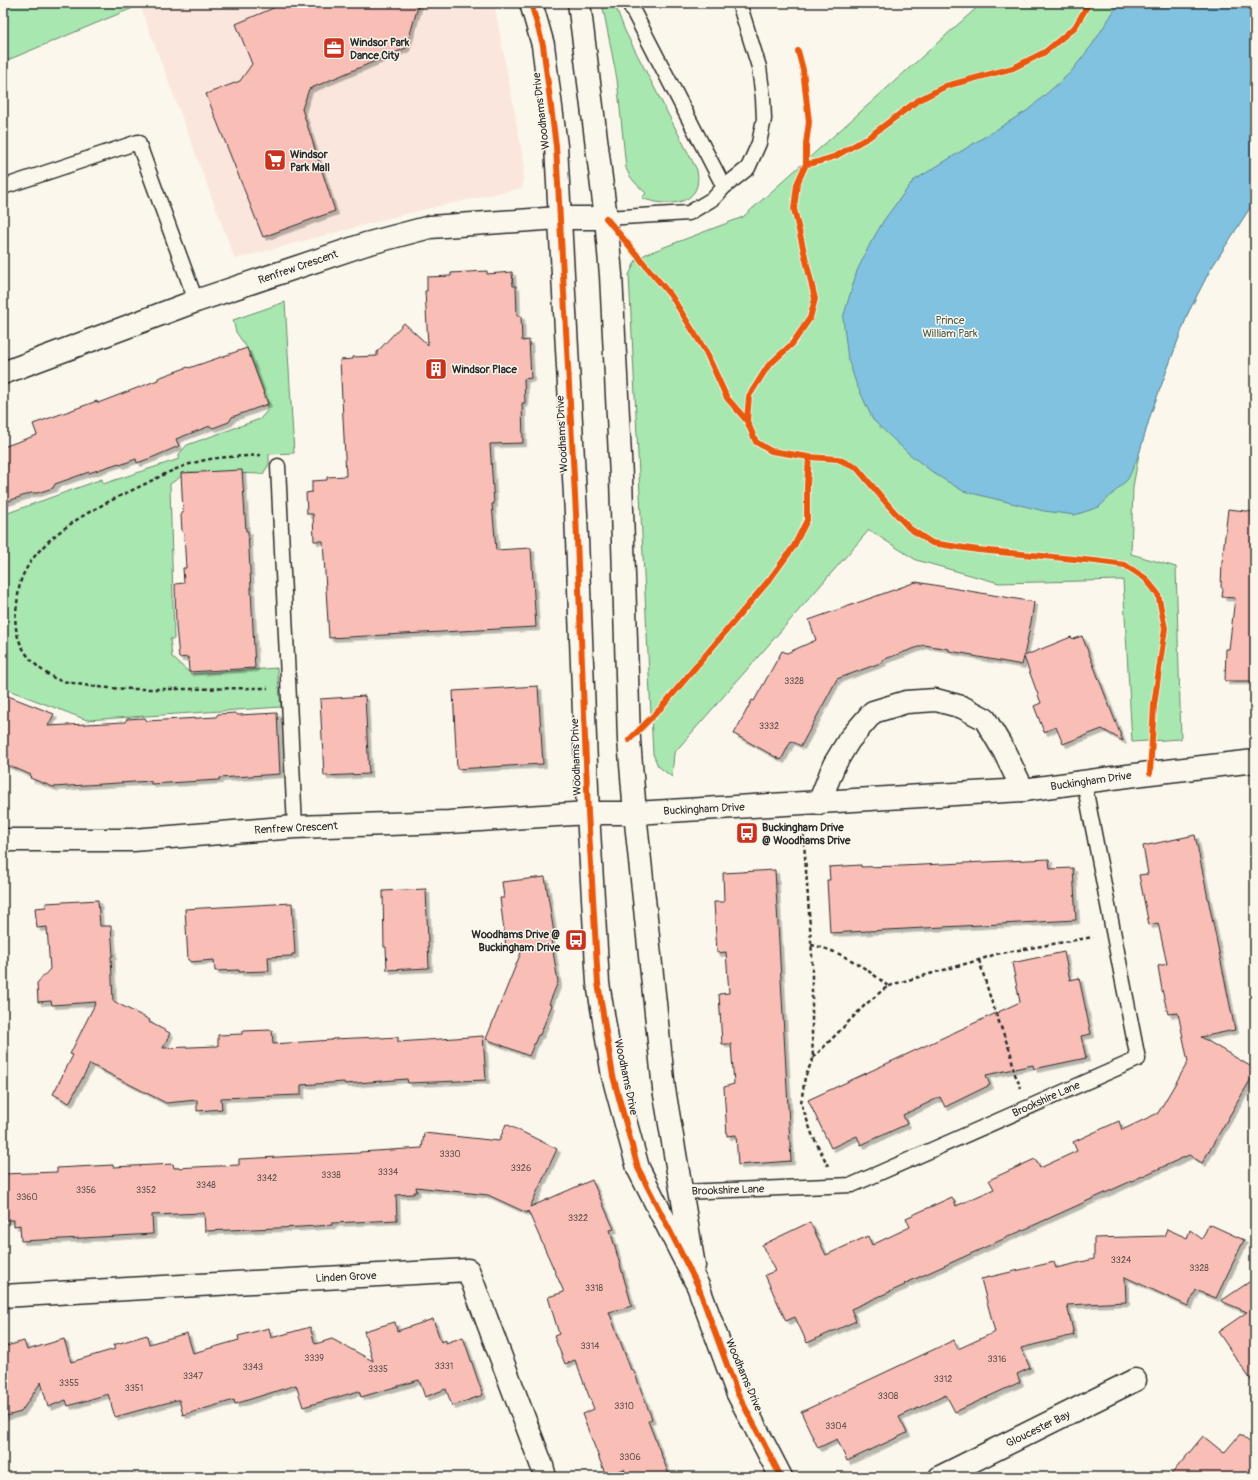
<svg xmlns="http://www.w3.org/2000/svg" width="1258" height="1480" viewBox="0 0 1258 1480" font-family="Pangolin,sans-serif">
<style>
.built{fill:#fae6dc}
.green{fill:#a8e7af;stroke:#6a896d}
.water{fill:#81c2e1;stroke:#5f8698}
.building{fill:#f9beb6;stroke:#2b2b2b;filter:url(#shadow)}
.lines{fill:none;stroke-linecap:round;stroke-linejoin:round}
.lane-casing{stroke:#2b2b2b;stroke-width:17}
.street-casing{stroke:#2b2b2b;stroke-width:25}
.secondary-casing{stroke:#2b2b2b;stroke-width:25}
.path{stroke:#2b2b2b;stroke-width:2.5;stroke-dasharray:4 3;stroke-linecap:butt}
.lane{stroke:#fbf7ec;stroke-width:14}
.street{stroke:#fbf7ec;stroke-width:22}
.secondary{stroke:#fbf7ec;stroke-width:22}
.cycleway-casing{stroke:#fbf7ec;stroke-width:8}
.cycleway{stroke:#e8590c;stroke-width:6}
.labels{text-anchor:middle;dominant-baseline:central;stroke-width:3;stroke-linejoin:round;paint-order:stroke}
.number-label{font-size:9px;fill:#5e504e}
.poi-label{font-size:11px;font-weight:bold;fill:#2b2b2b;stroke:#fbf7ec;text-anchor:start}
.street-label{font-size:11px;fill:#2b2b2b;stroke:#fbf7ec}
.park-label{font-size:11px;fill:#4a5a4c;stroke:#fbf7ec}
</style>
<defs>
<filter id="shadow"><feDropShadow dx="3.5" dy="3.5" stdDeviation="0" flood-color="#0004"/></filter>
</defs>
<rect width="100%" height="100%" fill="#fbf7ec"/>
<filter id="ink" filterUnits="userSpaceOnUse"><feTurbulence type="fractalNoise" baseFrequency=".025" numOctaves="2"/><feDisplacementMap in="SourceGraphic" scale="8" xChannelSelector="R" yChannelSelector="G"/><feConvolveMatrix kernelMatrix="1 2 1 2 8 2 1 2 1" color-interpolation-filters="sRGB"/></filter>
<g filter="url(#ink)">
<path class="built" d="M139 3H494L524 163 522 188 417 211 235 259Z"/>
<path class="green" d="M3 3H139L140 5 3 62Z
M602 3H616L617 10 625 31 697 170C704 206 667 208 642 198L646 193C637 185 630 179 626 168L617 79Z
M982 3H1255V200L1210 270 1188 313 1151 413 1139 454 1133 487 1131 554 1176 567 1181 739 1132 742 1123 580 999 583 916 560 869 530 674 753 672 777 658 766 653 754 629 275 636 260 646 254 743 217Z
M285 302 294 453 269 454V464L263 474 188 472 170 484 174 639H170L172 657 191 674 277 668 281 707 87 720 3 688V523L4 517 8 513 102 479 103 484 179 459V454L187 445 260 419 267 411 268 404 247 348 236 332 233 320Z"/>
<path class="water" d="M1119 3H1255V200L1210 270 1188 313 1151 413 1139 454 1128 479 1099 507 1075 515 1044 511 963 491 935 474 908 453 873 420 856 383 848 359 843 318 857 271 870 244 884 220 913 181 1028 110 1070 73 1092 45Z"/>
<path class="building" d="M285 3H419L406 48 309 89 302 109 335 211 263 237 206 94 240 81 252 64 236 24Z
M487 271V274L512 272 513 286H516L517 316H521L522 341 529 340 531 378 524 379 525 403H522L523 443 490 444 494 504H492L496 550 531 548 536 627 329 638 323 541H314L313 514H307L306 493 312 492V481L327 480V477L346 476 340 360 353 359V357L377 356V352L404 323 428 345 425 291H427V277L451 276V273Z
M247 348 268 404 232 417 229 422 213 428 210 426 176 439 179 446 151 458 137 463 136 459 120 465 119 463 89 473V472L55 484 53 488 37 493H31L3 503V447L37 435 33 424 97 401 98 403 158 380V378L188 367 189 368Z
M242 470 246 531H248L255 668 189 672 188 657 179 658 176 626 175 584 184 583 183 568H186L184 534 182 532 181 515 183 512 181 473Z
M1228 509 1255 512V681H1225L1226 649H1229L1235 598 1222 597 1223 589 1221 587 1222 562Z
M916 582 1034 602 1032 617 1024 656 1071 637 1073 639 1082 636 1123 741 1102 729 1063 744 1056 727 1044 732 1034 706 1041 703 1024 657 1022 665 973 656V655L949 651V649L924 645 882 660 883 662 837 679 801 746 791 741 781 760 734 734 752 700 754 701 782 651 787 653 816 640 809 620Z
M538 686 543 764 457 769 453 691Z
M3 694 54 714 48 726 125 722 127 719 145 718 147 721 216 717 218 714 235 713 238 715 277 713 280 774 219 778V780L151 784V781L53 787 30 778 31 775 3 763Z
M365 696 369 774 324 776 320 699Z
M1195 835 1235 1030 1201 1037 1255 1069V1072L1202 1163 1189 1155 904 1284 905 1285 851 1309 856 1321 807 1343 795 1317 786 1321 765 1275 775 1271 762 1245 810 1222 826 1255 868 1236 872 1245 910 1227 906 1218 952 1197 956 1206 994 1189 989 1180 1035 1159 1040 1168 1077 1151 1073 1142 1119 1121 1122 1130 1158 1113 1188 1062 1178 1013 1168 1014 1162 990 1158 966 1167 964 1158 923 1149 925 1139 875 1148 874 1143 846Z
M1049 859 1050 869 1073 868 1076 920 830 933 827 880H830L829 867 861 865V867L901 866Z
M775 870 791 1161 738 1165 736 1135 727 1136 724 1087 734 1084 731 1044H722L719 994 729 993 726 952 717 953 714 902H724L723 873Z
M545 877 554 933H550L558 982 549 1004 552 1005 540 1035H538L529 1056 486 1039 524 945 506 947 500 898H504L502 882Z
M426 889 429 968 387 970 386 947H384L383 891Z
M98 900 100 926H111L113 956H111L113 1001 150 1020 149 1022 170 1033 163 1048 218 1046V1035L242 1034V1031L272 1030 273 1044 332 1040V1039L380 1037 381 1038 398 1037V1042L483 1036 486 1080 408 1083 407 1079 345 1084 344 1082 301 1085V1095L221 1098 222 1109 197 1111V1100L166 1103 90 1064 69 1103 53 1094 73 1055 70 1054 96 1002 52 1005 51 1001 38 1002 37 983 50 969 47 927 37 928 35 908 46 907V903Z
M292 903 295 954H292V956L268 957 269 971 239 972V970L215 971 214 960 190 962V960H188L185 909Z
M1064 952 1070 980 1079 978 1091 1034 1081 1036 1086 1058 1034 1069 1033 1065 986 1075 990 1085 945 1107 940 1097 903 1115 907 1124 861 1145 857 1136 831 1148 808 1100 1020 1002 1012 963Z
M506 1124 557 1149 530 1207 592 1180 614 1229 610 1230 632 1306 609 1312 631 1370 633 1369 652 1419 648 1421 670 1477H627L624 1469 606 1476 582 1414 594 1409 575 1360 565 1364 554 1336 559 1334 548 1297 564 1292 528 1211 527 1213 488 1195 416 1187 417 1192H414V1194L396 1195 397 1220 332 1223V1225L301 1227 205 1231 204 1213 152 1215 153 1234 82 1238 21 1241 20 1225 14 1226V1220H3V1174L57 1172V1168L113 1165V1167L173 1164 174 1168 239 1165V1159L360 1153V1152L422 1148 424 1133 499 1141Z
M1209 1224 1244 1240 1216 1298 1196 1290 1188 1306 1125 1277 1126 1302 1067 1305 1074 1335 1021 1348 1030 1368 1017 1374 1020 1382 955 1412 946 1395 899 1417 907 1433 847 1461 837 1439 818 1448 801 1412 954 1340 958 1349 995 1332 981 1279 1054 1262 1056 1268 1094 1259V1238L1164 1236 1167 1229 1187 1238 1190 1230 1202 1239Z
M1255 1278V1386L1218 1332 1247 1312 1221 1301Z
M433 1319 441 1342 446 1340V1343L463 1337 483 1395 452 1406 446 1389 425 1397 419 1380 361 1397 359 1391 303 1407 296 1385 235 1404 234 1400 183 1415 179 1400H177L115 1417 108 1394 68 1406 66 1400 48 1407 41 1382 21 1412 3 1417V1347L24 1341 27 1350 64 1339 71 1362 115 1349 113 1345 147 1335 149 1344 187 1333 193 1353 239 1340 238 1336 269 1328 271 1338 310 1327 315 1344 332 1339 373 1361 364 1331 395 1322 397 1331Z
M1240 1434 1255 1447V1477H1169L1203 1436 1224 1453Z"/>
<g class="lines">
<g class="lane-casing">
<path id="lane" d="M629 3 724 187
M3 187 138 142 196 301
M606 218 689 213 714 198 724 187 748 168 759 143 764 119 763 98 759 67 739 3
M278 466 295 827
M682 1192 852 1185 1138 1059 1084 782"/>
</g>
<g class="street-casing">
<path id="street" d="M3 373 196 301 366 244 430 227 559 218H606
M819 803 834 765 849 740 873 712 906 702 936 700 962 707 985 719 1004 751 1023 790
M3 840H133L295 827 449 822 588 813H635
M3 1296 468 1270 542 1466 545 1477
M940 1477 1135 1380"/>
</g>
<g class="secondary-casing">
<path id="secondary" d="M531 3 543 45 556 146 576 514 588 813 598 983 613 1076 638 1168 698 1286 737 1392 781 1477
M579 3 606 218 611 275 621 477 629 740 635 813 664 1089 694 1266
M635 813 1023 790 1150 773 1255 761"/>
</g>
<path class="path" d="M261 455C240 457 218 456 197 462 177 467 159 477 141 486 99 506 44 531 23 575 18 586 18 599 16 611 12 641 29 664 54 678 61 682 71 682 78 684 110 690 141 689 173 689 205 689 236 688 268 688
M803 828 812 955V1034L813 1059 805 1077 801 1103 812 1134 828 1166
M811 945C839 950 867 968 889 987
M979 960 992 1003 1011 1054 1014 1072 1021 1088
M813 1058 865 1005 884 989 894 984 979 960 996 954 1093 937"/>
<use href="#lane" class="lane"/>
<use href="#street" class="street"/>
<use href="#secondary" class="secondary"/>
<g class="cycleway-casing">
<path id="cycleway" d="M531 3 543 45 556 146 576 514 588 813 598 983 613 1076 638 1168 698 1286 737 1392 781 1477
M1089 3 1075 27 1045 52 1013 68 946 86 917 101 869 137 836 156 814 163 806 164 797 184 794 209 815 299 810 318 792 344 768 366 749 396 747 421 756 442 771 451 809 457 838 459 857 468 889 506 909 528 932 543 978 550 1095 561 1125 565 1145 578 1158 594 1165 628 1154 705 1150 773
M798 51 803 70 809 122 806 144V164
M606 218 672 297 706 352 727 398 747 421
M629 740 661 708 770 579 794 546 807 520V485L809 457"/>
</g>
<use href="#cycleway" class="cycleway"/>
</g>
</g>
<defs>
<g id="office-square" transform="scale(1.15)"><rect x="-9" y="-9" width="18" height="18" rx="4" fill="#c8321e" stroke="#fbf7ec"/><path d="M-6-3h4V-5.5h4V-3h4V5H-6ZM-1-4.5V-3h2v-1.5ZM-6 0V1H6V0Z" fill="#fff"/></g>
<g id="supermarket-square" transform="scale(1.15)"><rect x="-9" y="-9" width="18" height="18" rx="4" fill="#c8321e" stroke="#fbf7ec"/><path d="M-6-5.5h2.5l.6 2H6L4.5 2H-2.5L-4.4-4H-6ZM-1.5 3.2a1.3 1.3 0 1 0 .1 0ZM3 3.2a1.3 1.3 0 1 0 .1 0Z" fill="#fff"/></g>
<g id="building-square" transform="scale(1.15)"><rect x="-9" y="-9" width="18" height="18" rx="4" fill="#c8321e" stroke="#fbf7ec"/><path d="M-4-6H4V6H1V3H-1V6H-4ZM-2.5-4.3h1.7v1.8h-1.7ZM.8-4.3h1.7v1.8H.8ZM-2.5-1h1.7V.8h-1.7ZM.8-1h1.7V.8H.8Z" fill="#fff"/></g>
<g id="bus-square" transform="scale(1.15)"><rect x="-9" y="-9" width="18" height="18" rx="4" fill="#c8321e" stroke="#fbf7ec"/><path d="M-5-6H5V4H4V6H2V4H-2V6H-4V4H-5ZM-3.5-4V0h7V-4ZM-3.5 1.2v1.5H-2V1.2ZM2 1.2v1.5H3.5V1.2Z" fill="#fff"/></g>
</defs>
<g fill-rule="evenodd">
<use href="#office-square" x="334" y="48"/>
<use href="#supermarket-square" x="275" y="160"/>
<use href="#building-square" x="436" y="369"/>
<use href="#bus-square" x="747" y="833"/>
<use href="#bus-square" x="576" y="940"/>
</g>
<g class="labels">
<g class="number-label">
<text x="794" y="681">3328</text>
<text x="769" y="726">3332</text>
<text x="450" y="1154">3330</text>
<text x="521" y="1168">3326</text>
<text x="388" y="1172">3334</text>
<text x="331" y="1175">3338</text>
<text x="267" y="1178">3342</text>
<text x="206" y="1185">3348</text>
<text x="86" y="1190">3356</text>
<text x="146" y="1190">3352</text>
<text x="27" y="1197">3360</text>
<text x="578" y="1218">3322</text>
<text x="1121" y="1260">3324</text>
<text x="1199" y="1268">3328</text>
<text x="594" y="1288">3318</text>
<text x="590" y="1346">3314</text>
<text x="314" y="1358">3339</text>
<text x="997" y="1359">3316</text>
<text x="444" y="1366">3331</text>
<text x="253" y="1367">3343</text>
<text x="378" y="1369">3335</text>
<text x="193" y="1376">3347</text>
<text x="943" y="1379">3312</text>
<text x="69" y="1383">3355</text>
<text x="134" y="1388">3351</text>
<text x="888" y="1396">3308</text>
<text x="624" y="1406">3310</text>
<text x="836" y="1426">3304</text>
<text x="630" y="1457">3306</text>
</g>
<g class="poi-label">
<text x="350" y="42">Windsor Park<tspan x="350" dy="13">Dance City</tspan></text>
<text x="290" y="154">Windsor<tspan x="290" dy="13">Park Mall</tspan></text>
<text x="452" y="369">Windsor Place</text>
<text x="762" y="827">Buckingham Drive<tspan x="762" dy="13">@ Woodhams Drive</tspan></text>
<text x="560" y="934" text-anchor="end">Woodhams Drive @<tspan x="560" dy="13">Buckingham Drive</tspan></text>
</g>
<g class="street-label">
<text transform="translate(541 111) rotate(-97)">Woodhams Drive</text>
<text transform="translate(298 267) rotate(-19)">Renfrew Crescent</text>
<text transform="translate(562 434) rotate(-93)">Woodhams Drive</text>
<text transform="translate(576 757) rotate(-92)">Woodhams Drive</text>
<text transform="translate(1091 781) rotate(-8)">Buckingham Drive</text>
<text transform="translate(704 809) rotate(-3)">Buckingham Drive</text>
<text transform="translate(296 828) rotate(-3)">Renfrew Crescent</text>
<text transform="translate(626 1077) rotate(78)">Woodhams Drive</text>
<text transform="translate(1046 1099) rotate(-24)">Brookshire Lane</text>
<text transform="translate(728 1190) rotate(-2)">Brookshire Lane</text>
<text transform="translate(346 1277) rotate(-3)">Linden Grove</text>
<text transform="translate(744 1375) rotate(67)">Woodhams Drive</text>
<text transform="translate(1038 1429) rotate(-26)">Gloucester Bay</text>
</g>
<g class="park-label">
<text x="950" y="320">Prince<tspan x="950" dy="13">William Park</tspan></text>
</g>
</g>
<rect width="1258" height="1480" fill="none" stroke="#fbf7ec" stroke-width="16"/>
<rect x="8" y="8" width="1242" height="1464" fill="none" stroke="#2b2b2b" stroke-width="1.5" filter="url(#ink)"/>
</svg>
